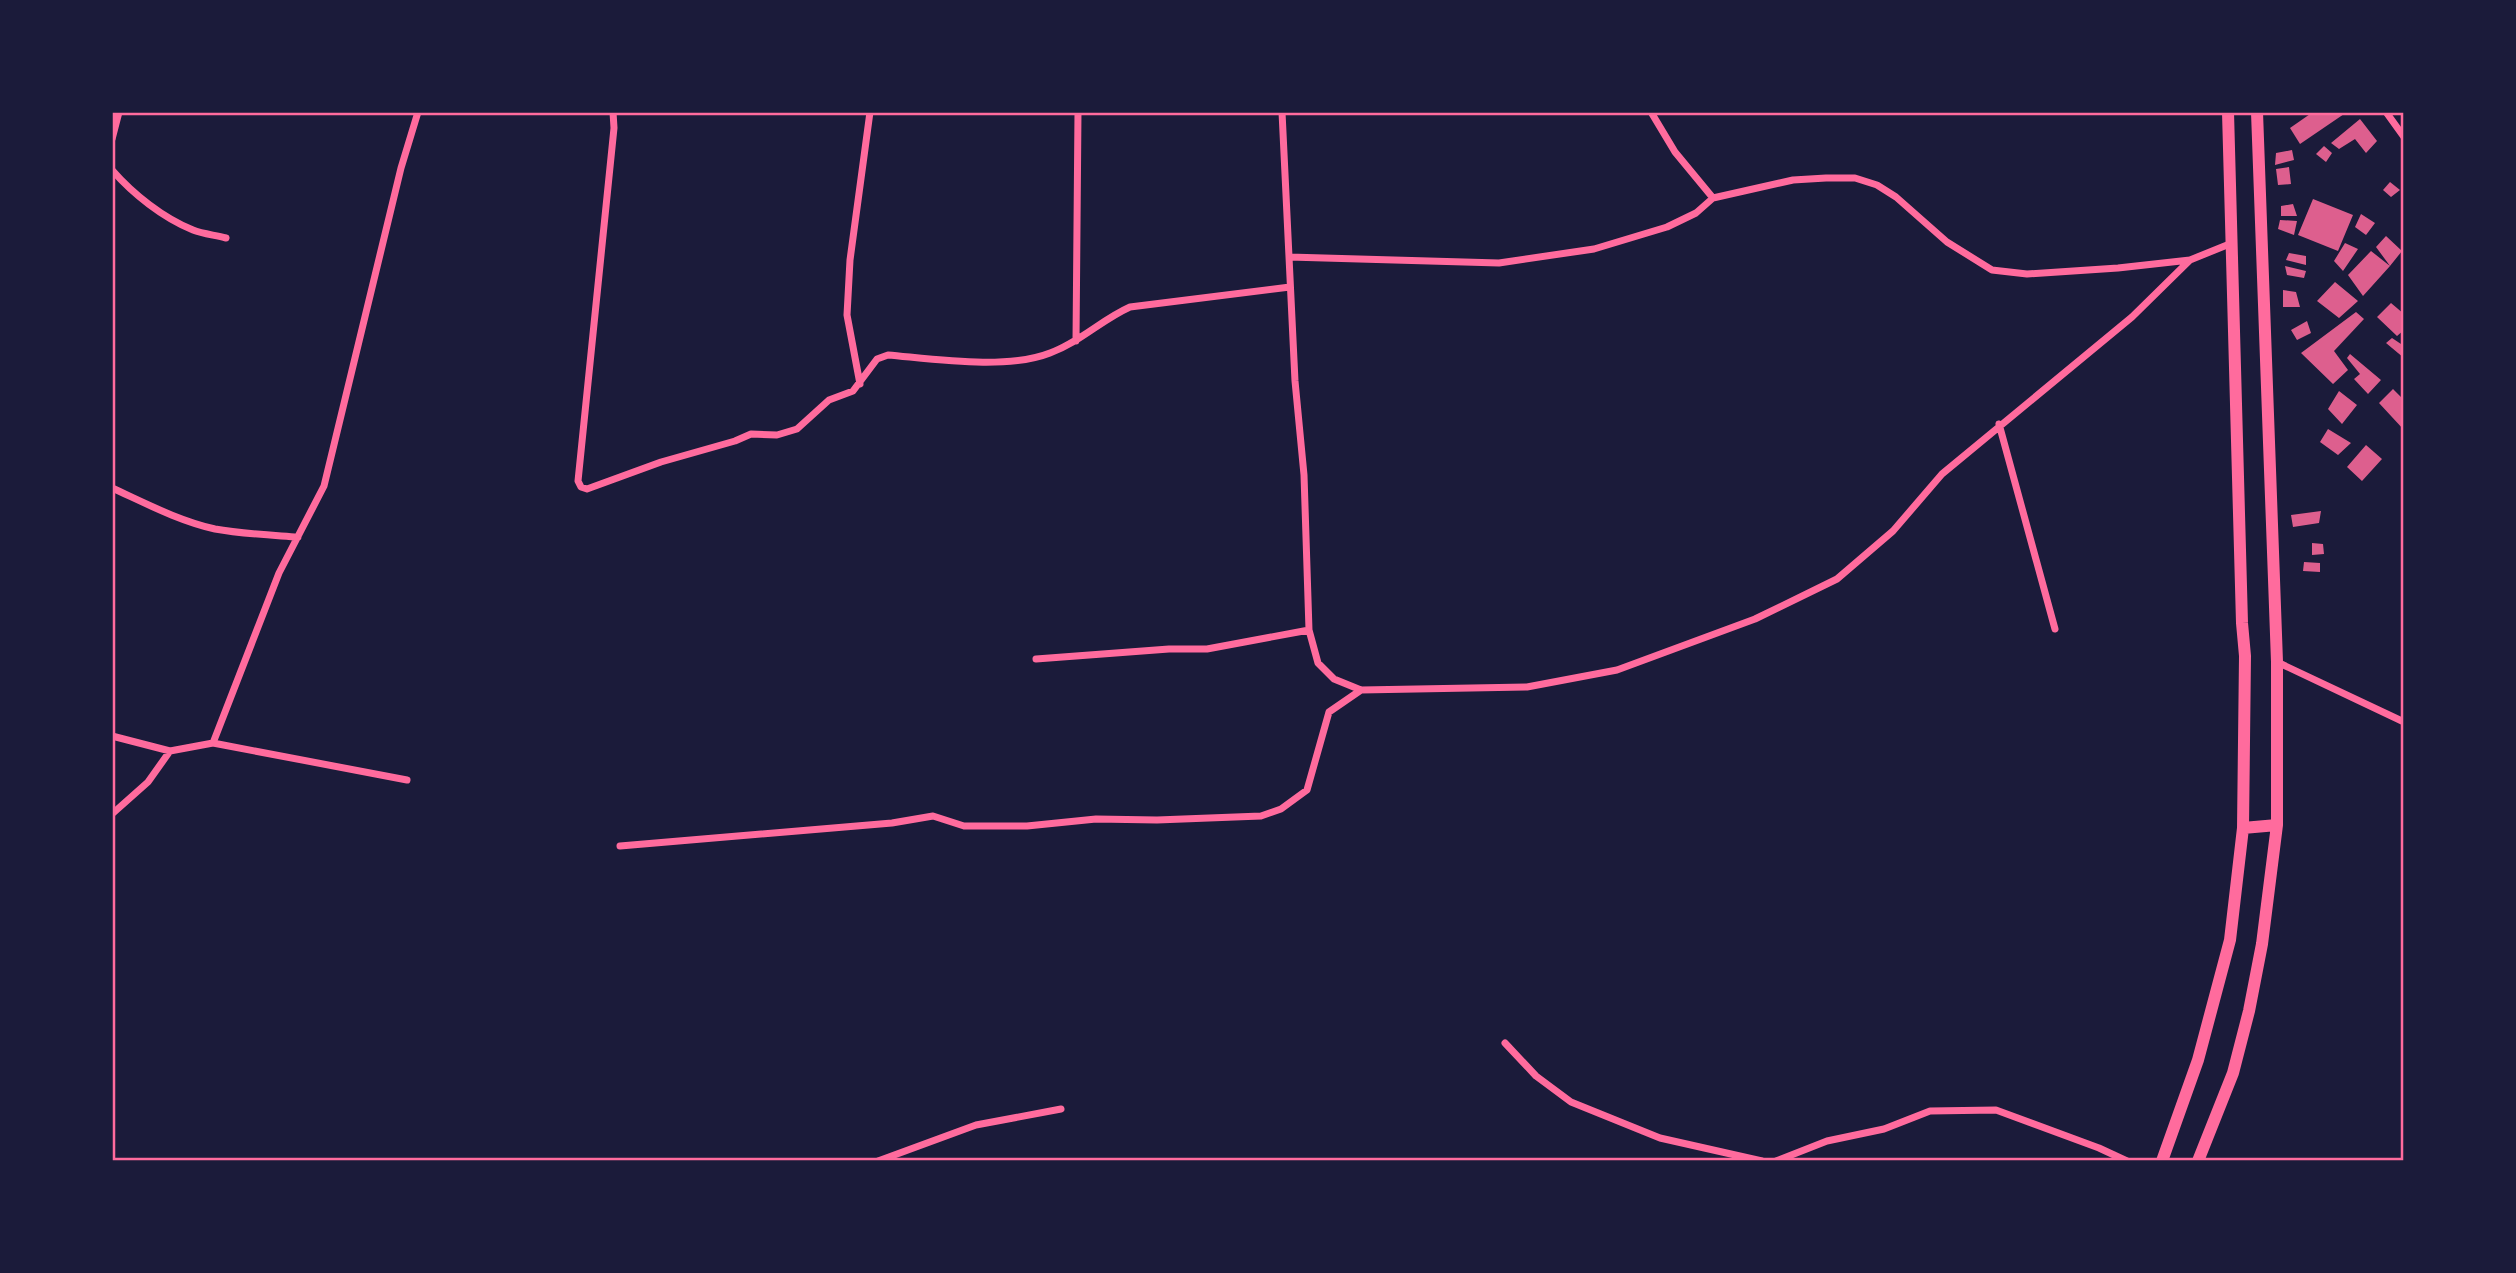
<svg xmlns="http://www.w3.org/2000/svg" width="2516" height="1273" viewBox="0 0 2516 1273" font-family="'Space Grotesk',sans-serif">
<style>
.building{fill:#dd5f8e}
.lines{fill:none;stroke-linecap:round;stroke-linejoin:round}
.minor{stroke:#ff6b9d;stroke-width:7}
.tertiary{stroke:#ff6b9d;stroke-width:12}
.neatline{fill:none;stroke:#ff6b9d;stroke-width:2.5}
</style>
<rect width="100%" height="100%" fill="#1b1b3a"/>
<path class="building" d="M2313 112H2347L2300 144 2290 128Z
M2360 119 2377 141 2366 153 2355 139 2339 149 2331 143Z
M2324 146 2332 153 2326 162 2316 154Z
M2292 150 2294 160 2275 165 2276 153Z
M2289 167 2291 184 2278 185 2276 169Z
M2390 182 2400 190 2391 197 2383 190Z
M2313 199 2353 215 2338 251 2298 235Z
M2293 204 2297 216H2281V206Z
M2361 214 2375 223 2366 235 2355 227Z
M2280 220 2297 221 2294 235 2278 229Z
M2386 236 2402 251 2390 266 2376 247Z
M2345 243 2358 249 2343 271 2334 261Z
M2371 251 2390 266 2363 296 2348 275Z
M2289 253 2306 256V265L2286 260Z
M2285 266 2306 271 2304 278 2287 275Z
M2335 282 2358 301 2339 318 2317 301Z
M2283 290 2296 292 2300 307H2283Z
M2391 303 2404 314V330L2397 336 2377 317Z
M2356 312 2364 319 2334 351 2348 370 2333 384 2301 353Z
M2307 321 2311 333 2297 340 2291 330Z
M2392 338 2404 346V358L2386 343Z
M2350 354 2381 380 2368 394 2354 379 2360 374 2347 358Z
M2393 389 2404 400V430L2379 403Z
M2339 391 2357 405 2342 424 2328 409Z
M2328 429 2351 443 2338 455 2320 442Z
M2366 445 2382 459 2362 481 2347 467Z
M2321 511 2319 523 2293 527 2291 515Z
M2312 543 2323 544 2324 554 2312 555Z
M2304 562 2320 563V572L2303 571Z"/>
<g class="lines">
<path class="minor" d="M613 112 614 128 578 481 581 487 587 489 661 462 735 441 751 434 777 435 797 429 829 400 853 391 877 359 888 355C934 359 1007 370 1050 353 1080 342 1101 320 1130 307L1290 287
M1282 112 1295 381 1304 475 1309 630 1318 663 1334 679 1361 690 1527 687 1617 670 1755 619 1837 579 1893 531 1942 474 2132 317 2190 260
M1651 112 1675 152 1713 198
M2386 112 2404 137
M112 139 119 112
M112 170C133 194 163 218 193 230 203 234 215 235 226 238
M1289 257 1499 263 1594 249 1667 227 1696 213 1713 198 1793 180 1826 178H1855L1877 185 1896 197 1947 242 1992 270 2027 274 2118 268 2190 260 2232 243
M1076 341 1078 112
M860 384 847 315 850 260 870 112
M1999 424 2055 629
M112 488C145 503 179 521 215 529 242 534 270 535 298 537
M1036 659 1169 649H1207L1309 630
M2277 662 2404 722
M112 736 170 751 213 743 279 573 324 486 401 168 418 112
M213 743 407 780
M112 814 148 782 170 751
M620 846 892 823 933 816 964 826H1027L1096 819 1157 820 1261 816 1281 809 1307 790 1329 712 1361 690
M1505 1043 1536 1076 1571 1102 1660 1138 1762 1161
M878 1161 976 1125 1061 1109
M1776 1161 1827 1141 1884 1129 1930 1111 1996 1110 2099 1148 2127 1161"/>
<path class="tertiary" d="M2243 828 2277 825
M2162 1161 2198 1060 2230 940 2243 828 2245 656 2242 623 2228 112
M2198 1161 2233 1073 2249 1011 2262 944 2277 825V662L2257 112"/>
</g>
<rect width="2516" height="1273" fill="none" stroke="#1b1b3a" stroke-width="228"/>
<rect x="114" y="114" width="2288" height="1045" class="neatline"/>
</svg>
